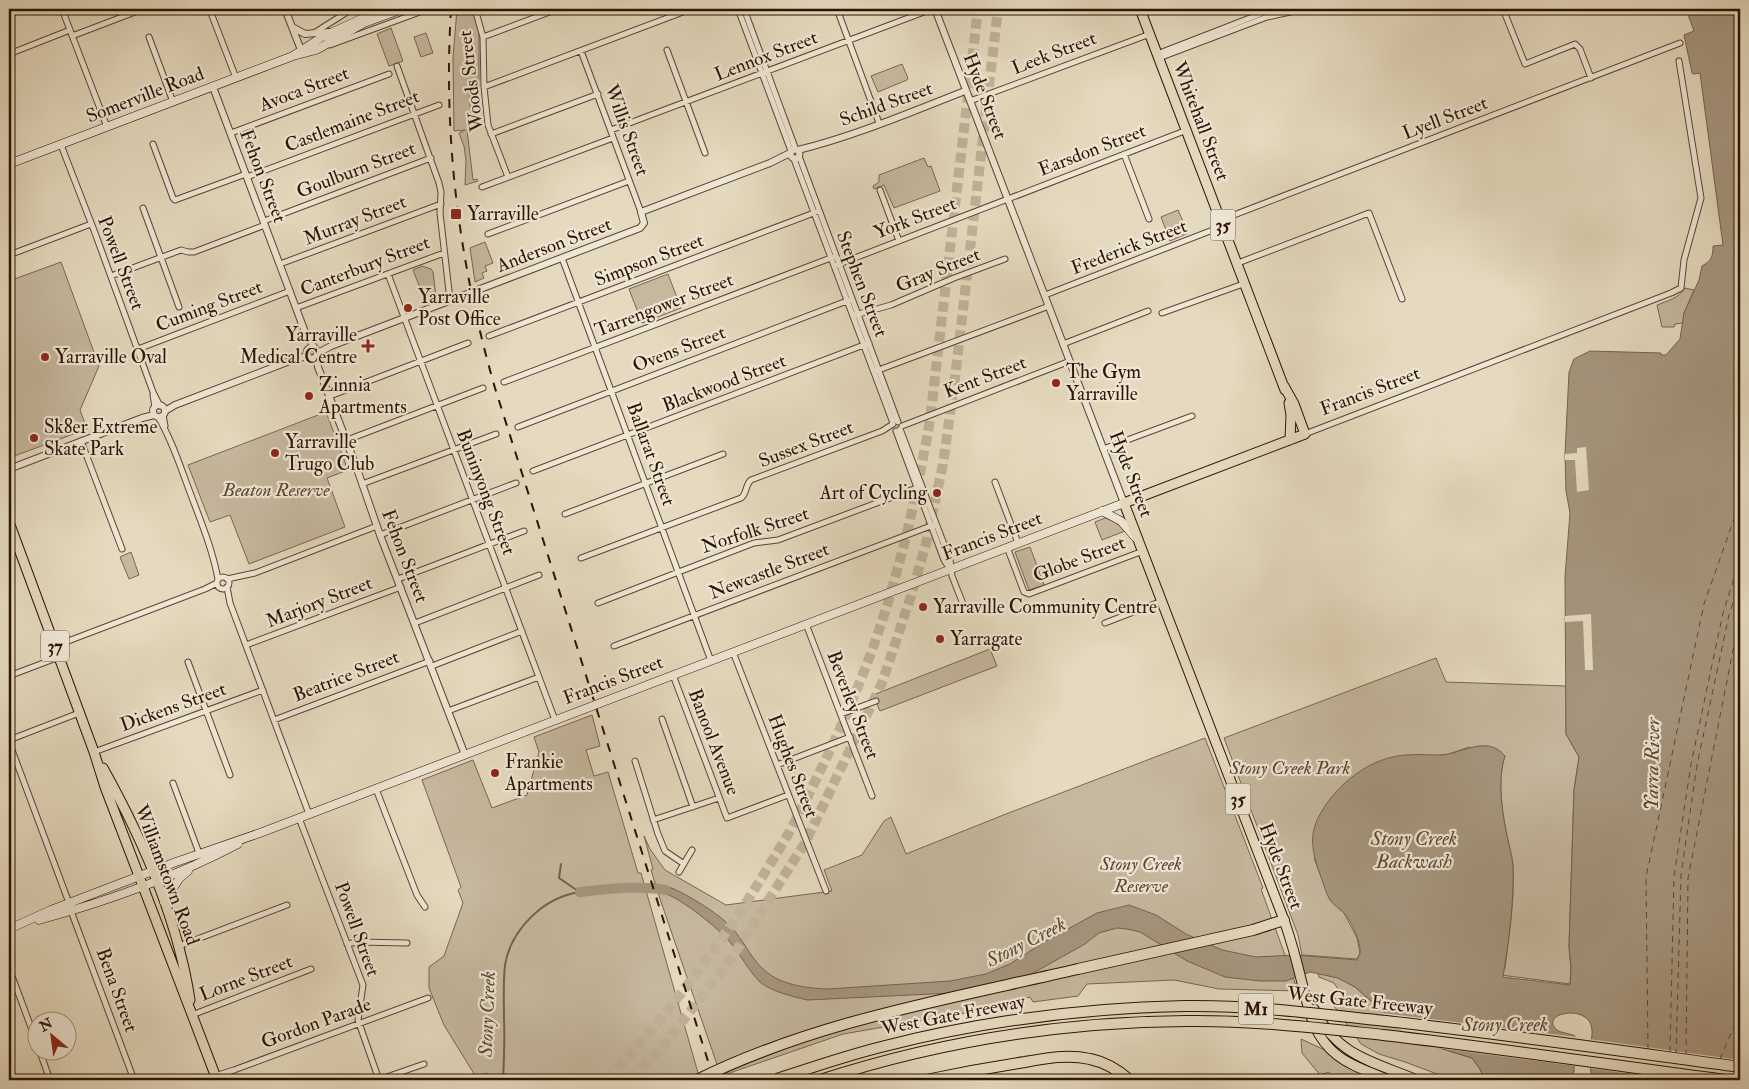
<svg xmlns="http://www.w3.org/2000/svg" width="1749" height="1089" viewBox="0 0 1749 1089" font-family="'IM FELL Double Pica',serif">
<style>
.green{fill:#c6b89f;stroke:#7a6551}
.water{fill:#a6967f;stroke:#76614d}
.pier{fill:#e5dabf}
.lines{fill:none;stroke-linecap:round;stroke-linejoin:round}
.stream{stroke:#76614d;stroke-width:2}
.river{stroke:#a6967f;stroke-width:10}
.ferry{stroke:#5d4735;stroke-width:1;stroke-dasharray:6 5;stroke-linecap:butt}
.motorway-tunnel{stroke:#c0b299;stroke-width:10;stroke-dasharray:10 5;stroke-linecap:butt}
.minor-casing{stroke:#5b4432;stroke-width:7}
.tertiary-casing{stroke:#5b4432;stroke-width:8}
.secondary-casing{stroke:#2d1203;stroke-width:9}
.primary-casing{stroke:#2d1203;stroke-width:11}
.motorway-casing{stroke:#2d1203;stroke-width:12}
.minor{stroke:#eee7d5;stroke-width:5}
.tertiary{stroke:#eee7d5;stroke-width:6}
.secondary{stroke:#eee7d5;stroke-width:8}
.primary{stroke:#e5dabf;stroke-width:9}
.motorway{stroke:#e5dabf;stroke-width:10}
.rail{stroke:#2d1203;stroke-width:2;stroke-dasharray:9 9;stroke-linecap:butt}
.motorway-bridge-casing{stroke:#2d1203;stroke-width:12;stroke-linecap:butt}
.motorway-bridge{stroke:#e5dabf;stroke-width:10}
.poi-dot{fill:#8f2418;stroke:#eee7d5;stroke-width:2}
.labels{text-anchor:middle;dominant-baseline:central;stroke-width:4.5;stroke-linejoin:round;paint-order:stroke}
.shield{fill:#eee7d5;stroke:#675242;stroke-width:1}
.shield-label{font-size:18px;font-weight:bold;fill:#2d1203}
.street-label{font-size:19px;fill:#2d1203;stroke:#eee7d5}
.poi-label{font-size:19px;fill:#2d1203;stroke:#eee7d5;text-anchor:start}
.park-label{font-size:19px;font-style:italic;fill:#5b4432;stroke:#eee7d5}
.water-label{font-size:20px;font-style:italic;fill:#5d4735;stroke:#eee7d5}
</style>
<rect width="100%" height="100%" fill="#e5dabf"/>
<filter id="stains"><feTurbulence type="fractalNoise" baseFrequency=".004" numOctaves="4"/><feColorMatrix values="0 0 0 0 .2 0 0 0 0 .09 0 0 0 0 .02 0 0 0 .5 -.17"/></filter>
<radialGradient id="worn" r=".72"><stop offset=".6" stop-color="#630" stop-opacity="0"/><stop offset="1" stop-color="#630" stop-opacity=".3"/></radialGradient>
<path class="green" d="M457 9H472L479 31V88L469 92 472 130H467L473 180 477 179 478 181 465 185 466 161 464 146 459 133 465 130 454 131 453 58Z
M391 28 403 61 389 66 377 34Z
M426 33 433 53 421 57 414 37Z
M902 64 908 78 907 80 878 92 871 76Z
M924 158 928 167 931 166 940 191 894 208 884 185 874 189 873 186 879 182V175Z
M1178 210 1188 233 1170 241 1161 217Z
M485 242 493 263 485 266 487 271 482 273 484 278 475 282 470 248Z
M61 262 99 366 80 410 87 429 9 458V281Z
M422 266 431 269 433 272 436 297 435 299 426 303 413 270Z
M668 274 681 308 642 323 629 289Z
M1685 288 1694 290 1684 313 1683 323 1675 324 1674 327H1662L1657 305C1667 301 1679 298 1685 288Z
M326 412 348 470 327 478 345 527 249 564 230 515 210 522 188 465Z
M1105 518 1114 521 1125 531 1102 540 1095 522Z
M1030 547 1044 585 1029 590 1015 552Z
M131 552 139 575 129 579 120 557Z
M990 649 997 666 880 711 873 695Z
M1436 658 1446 682 1566 686V734L1579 757 1574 790 1569 947 1571 968 1570 984 1501 975 1505 968C1509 934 1515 899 1513 865 1512 855 1509 845 1507 835 1502 811 1497 779 1505 756L1469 747 1446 755 1427 756 1314 858 1330 900 1344 913 1357 938 1360 953 1357 959 1302 955 1298 935 1224 738Z
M592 715 600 746 586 750 594 776 608 772 638 873H641L700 1080H490L487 1073 476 1077 444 1025 429 988V967L444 956 463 903 458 890 461 887 422 780 473 760 492 808 527 795 539 752 534 737Z
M1205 738 1263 888 1261 889 1298 991 1219 989 1174 980 1087 984 1078 996 1033 1002 1030 997 983 1010 843 1034 721 1076 659 896 651 870 653 869 644 836 650 849 665 870 726 905 832 891 824 870 862 855 884 821 891 817 906 854 1006 814Z
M1318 973 1338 978 1355 987 1417 1041 1472 1058 1480 1069 1485 1080 1475 1079 1474 1076 1460 1080H1453L1405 1062 1379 1054 1361 1044 1329 999 1344 998 1334 983 1319 977Z
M1301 1039 1327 1051 1375 1080H1333L1329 1072 1320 1075 1302 1053Z"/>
<path class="water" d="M1686 9H1740V1080H1592C1591 1071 1589 1062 1589 1053 1590 1044 1594 1035 1591 1025 1584 1004 1539 1014 1557 1030 1561 1033 1569 1033 1575 1036L1574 1072 1570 1080H1485L1480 1069 1472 1058 1417 1041 1355 987 1338 978 1310 972 1286 981H1260L1225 977 1187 961 1140 932 1127 929 1117 928 1099 933 1085 944 1010 986 994 991 807 1000C792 996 772 992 760 982 748 970 741 955 730 942 719 929 682 899 666 894 663 893 658 893 655 892L652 883C659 885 667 886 674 889 691 897 718 913 731 927 743 939 749 955 761 967 778 985 805 988 828 989L950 981 986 974 1010 964 1046 941 1097 913 1129 905 1156 915 1186 934 1222 950 1256 957 1295 955 1357 960C1358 957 1360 955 1360 953 1362 944 1351 921 1345 914 1341 909 1335 907 1331 901 1326 895 1324 884 1321 877 1309 844 1308 828 1330 799 1348 776 1377 756 1407 755 1418 754 1430 755 1441 755 1462 754 1487 734 1505 756 1497 780 1502 811 1507 836 1509 845 1512 856 1513 866 1514 903 1509 940 1503 977L1570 985 1571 968 1569 947 1574 790 1579 757 1566 734 1565 577 1570 513 1566 491 1565 454 1569 372 1574 359 1590 351 1661 353V355H1666L1680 339 1684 313 1699 280 1702 266C1711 261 1713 257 1713 246L1723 245 1700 73 1693 74 1692 73 1684 35 1694 31Z"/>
<path class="pier" d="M1586 447 1589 490 1577 492 1575 460H1565V454L1577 453V448Z
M1591 614 1593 670H1585L1583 621 1565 622V616Z
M1382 1013 1577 1037 1576 1066 1429 1047 1416 1043Z
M1589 1039 1740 1060V1080H1675L1588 1068 1587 1052Z"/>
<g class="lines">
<path class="stream" d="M561 864 559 878 578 891
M503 1080C504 1060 505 1039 504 1019 504 1002 503 982 505 965 511 929 544 897 580 892"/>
<path class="river" d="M580 892C608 889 638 885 666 890"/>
<path class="ferry" d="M1648 1050 1646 877 1704 604 1740 502
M1670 1052 1674 876 1691 764 1723 613 1740 559
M1676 1055 1681 875 1697 765 1729 615 1740 582
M1686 1056 1688 878 1740 615
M1720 1059 1740 1012
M1649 1074V1080"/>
<path class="motorway-tunnel" d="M607 1080C666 1016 719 948 764 874 773 859 783 844 791 829 817 779 842 727 863 674 895 593 915 506 930 420L978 9
M631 1080 660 1050 731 959 805 843 882 683 911 596 926 544 943 464 955 378 998 9"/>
<g class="minor-casing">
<path id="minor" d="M62 9 107 127
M475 9 483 37 484 87 488 125 508 177
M738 9 791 151
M744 9 796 150
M837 9 879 123
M1503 9 1525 64 1575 44 1580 49 1591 78
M211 13 236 78
M314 33 352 9
M72 36 143 9
M149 37 173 102
M483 37 555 10
M330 45 428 9
M667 50 705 153
M581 51 641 212
M9 54 70 30
M1157 54 1273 9
M1159 58 1267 17 1304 9
M397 66 439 183 441 192 440 213 450 300
M484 87 691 9
M970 101 1150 34
M611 130 932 9
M231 133 389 74
M491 134 598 94
M153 144 173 198 175 200 246 174
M61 145 95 233 153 392 160 406
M1124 154 1149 219
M799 156 898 422
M794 159 893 423
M247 177 439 105
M482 187 613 138
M880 190 899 241
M143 208 179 307
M1221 220 1680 43
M264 221 431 158
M488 234 629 181
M9 255 91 224
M562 258 711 661
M1238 263 1369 213 1402 299
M280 264 441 204
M834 266 1187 130
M388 274 555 720
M111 276 181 250 188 252H194L265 225
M1045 295 1223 226
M296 308 444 253
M1162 313 1246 283
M855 315 891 305 954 278 1005 259
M489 336 819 211
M1063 344 1148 311
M138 349 290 291
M876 371 1049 306
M504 382 836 256
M153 395 155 407
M330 396 468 343
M163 415 165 426
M158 417C171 438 179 463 188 487 199 517 212 547 218 579
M902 426 1070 361
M518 427 852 299
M900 429 950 560 952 576 965 609
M896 431 944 560 950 569
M1305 434 1671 293 1681 288 1684 260 1701 198 1679 61
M347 440 483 388
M81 441 122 549
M1103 449 1192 416
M533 471 869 343
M995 482 1018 543
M362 484 496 434
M565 514 723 454
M380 535 516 483
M1007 547 1024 592 1029 594 1143 551
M581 558 741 498C747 494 745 485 751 480L882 431 893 424
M217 583a6 6 0 1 1 12 0a6 6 0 1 1-12 0Z
M227 579 255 573 377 526
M398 579 524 531
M227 587 230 603 309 814
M598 603 754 543 778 540 922 486
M415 623 539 575
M1105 623 1162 601
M806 624 872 796
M246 645 401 587
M55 646 205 589 217 583
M614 646 936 524
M733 652 826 891
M188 662 230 775
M432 666 522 631
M673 675 727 818 788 795
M9 676 59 657
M448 711 539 677
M841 714 876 701
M662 719 693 807
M274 720 430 661
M9 740 79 713
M9 742 69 903
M94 752 263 690
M635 761 658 834 665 851 684 864
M777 765 850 737
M173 783 199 853
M376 789 417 895 425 907
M299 818 363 985 358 1020 379 1080
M653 820 719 798
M679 872 692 850
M71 911 134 1080
M347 944 358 942 407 943
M179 946 287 905
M9 968 38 1046
M192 1015 311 969
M40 1052 50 1080
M215 1076 234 1070 428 998
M378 1080 424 1064"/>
</g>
<g class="tertiary-casing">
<path id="tertiary" d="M285 9 301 50
M935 9 1124 503
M292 27 305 34 329 32
M213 87 305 332 314 347
M790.5 154a4.5 4.5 0 1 1 9 0a4.5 4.5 0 1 1-9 0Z
M798 150C855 136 911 112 965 91
M306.5 353a5.5 5.5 0 1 1 11 0a5.5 5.5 0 1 1-11 0Z
M318 353 331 346 640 228 644 223 641 212 770 163 790 153
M316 356 318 367 356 466 380 535 465 755
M153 411a6 6 0 1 1 12 0a6 6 0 1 1-12 0Z
M165 411 175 405 295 359 308 356
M9 469 142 418 154 415"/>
</g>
<g class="secondary-casing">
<path id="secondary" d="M294 55 322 37 370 15
M9 164 293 56 316 50 364 23 402 9
M1102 511 1121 521 1135 537
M164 902 179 879 188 871
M39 920C108 901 175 877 238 844
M9 929 51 910 176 862 260 833 1124 503"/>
</g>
<g class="primary-casing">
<path id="primary" d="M1140 9 1285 390
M1284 386 1294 404 1305 434 1124 503 1284 920C1291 940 1297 962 1302 983 1309 1011 1313 1036 1337 1055 1352 1067 1371 1072 1389 1080
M1289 403 1291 415 1290 440
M9 522 94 752 105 787 217 1080
M103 768C142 838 178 920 190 1000
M1314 1009C1337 1056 1372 1061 1417 1080"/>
</g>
<g class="motorway-casing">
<path id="motorway" d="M1078 969 1253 930 1284 920
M926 1080C959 1073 992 1067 1025 1062 1046 1058 1068 1054 1090 1059 1105 1062 1118 1070 1130 1080"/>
</g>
<use href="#minor" class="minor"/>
<use href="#tertiary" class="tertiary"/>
<use href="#secondary" class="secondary"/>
<use href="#primary" class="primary"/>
<use href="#motorway" class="motorway"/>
<path class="rail" d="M451 9C443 139 459 263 495 388L714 1080"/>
<g class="motorway-bridge-casing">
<path id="motorway-bridge" d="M777 1079C813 1067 848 1055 885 1046 983 1021 1084 1008 1185 1006 1252 1005 1319 1014 1386 1021 1504 1034 1622 1051 1740 1067
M697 1080C816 1021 949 999 1078 969
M820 1080C937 1042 1063 1022 1186 1021 1252 1020 1318 1028 1383 1035 1498 1048 1611 1065 1725 1080"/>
</g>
<use href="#motorway-bridge" class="motorway-bridge"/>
</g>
<g class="poi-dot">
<rect x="450" y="208" width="12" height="12" rx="2.5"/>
<circle cx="408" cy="308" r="5"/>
<path d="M365.5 338.5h5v5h5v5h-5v5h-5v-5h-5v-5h5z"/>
<circle cx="45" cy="357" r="5"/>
<circle cx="1056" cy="383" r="5"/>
<circle cx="309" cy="396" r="5"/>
<circle cx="34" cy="438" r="5"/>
<circle cx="275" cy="453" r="5"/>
<circle cx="937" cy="493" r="5"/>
<circle cx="923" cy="607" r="5"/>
<circle cx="940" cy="639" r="5"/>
<circle cx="495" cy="773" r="5"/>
</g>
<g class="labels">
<g class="shield">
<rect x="1210.5" y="209.5" width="25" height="31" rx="4"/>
<rect x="41" y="630.5" width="28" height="31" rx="4"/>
<rect x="1225.5" y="783.5" width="25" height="31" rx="4"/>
<rect x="1238.5" y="993.5" width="35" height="31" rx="4"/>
</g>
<g class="shield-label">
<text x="1223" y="225">35</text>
<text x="55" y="646">37</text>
<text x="1238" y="799">35</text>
<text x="1256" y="1009">M1</text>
</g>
<g class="street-label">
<text transform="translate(1054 53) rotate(-21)">Leek Street</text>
<text transform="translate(766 56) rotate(-21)">Lennox Street</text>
<text transform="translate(471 81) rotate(-97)">Woods Street</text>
<text transform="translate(304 89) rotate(-21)">Avoca Street</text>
<text transform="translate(145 95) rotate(-21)">Somerville Road</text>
<text transform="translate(985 96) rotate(69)">Hyde Street</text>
<text transform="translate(886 104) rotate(-20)">Schild Street</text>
<text transform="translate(1445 118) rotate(-21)">Lyell Street</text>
<text transform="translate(352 121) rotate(-21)">Castlemaine Street</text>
<text transform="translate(1201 121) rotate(69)">Whitehall Street</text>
<text transform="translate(627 130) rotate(70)">Willis Street</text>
<text transform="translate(1092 150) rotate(-21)">Earsdon Street</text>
<text transform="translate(356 170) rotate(-21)">Goulburn Street</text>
<text transform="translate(263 176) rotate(69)">Fehon Street</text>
<text transform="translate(915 218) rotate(-21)">York Street</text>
<text transform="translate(355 220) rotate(-21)">Murray Street</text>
<text transform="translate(554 245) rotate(-21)">Anderson Street</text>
<text transform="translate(1129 247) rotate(-21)">Frederick Street</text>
<text transform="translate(649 260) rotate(-21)">Simpson Street</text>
<text transform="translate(121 263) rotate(69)">Powell Street</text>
<text transform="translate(365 266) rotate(-21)">Canterbury Street</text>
<text transform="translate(938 270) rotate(-22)">Gray Street</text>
<text transform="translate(862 284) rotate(69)">Stephen Street</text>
<text transform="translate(664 305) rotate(-21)">Tarrengower Street</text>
<text transform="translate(209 306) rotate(-21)">Cuming Street</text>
<text transform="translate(679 349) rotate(-21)">Ovens Street</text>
<text transform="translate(985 377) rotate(-21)">Kent Street</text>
<text transform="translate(724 383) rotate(-21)">Blackwood Street</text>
<text transform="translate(1370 391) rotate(-21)">Francis Street</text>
<text transform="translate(806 444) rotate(-21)">Sussex Street</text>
<text transform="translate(651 454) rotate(70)">Ballarat Street</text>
<text transform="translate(1131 474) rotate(69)">Hyde Street</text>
<text transform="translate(486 492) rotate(69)">Buninyong Street</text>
<text transform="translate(755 530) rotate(-18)">Norfolk Street</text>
<text transform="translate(992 536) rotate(-21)">Francis Street</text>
<text transform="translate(405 556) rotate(69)">Fehon Street</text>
<text transform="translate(1079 559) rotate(-21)">Globe Street</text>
<text transform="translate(769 571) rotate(-21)">Newcastle Street</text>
<text transform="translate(319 602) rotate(-21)">Marjory Street</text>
<text transform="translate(346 676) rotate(-21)">Beatrice Street</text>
<text transform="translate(613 680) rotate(-21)">Francis Street</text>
<text transform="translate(853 705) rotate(69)">Beverley Street</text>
<text transform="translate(173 707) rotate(-20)">Dickens Street</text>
<text transform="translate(714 742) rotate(69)">Banool Avenue</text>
<text transform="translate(793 766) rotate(69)">Hughes Street</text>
<text transform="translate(1281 866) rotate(69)">Hyde Street</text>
<text transform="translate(167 875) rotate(69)">Williamstown Road</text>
<text transform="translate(357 929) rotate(70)">Powell Street</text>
<text transform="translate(246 978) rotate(-21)">Lorne Street</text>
<text transform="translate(117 990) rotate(70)">Bena Street</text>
<text transform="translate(1360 1001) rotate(6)">West Gate Freeway</text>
<text transform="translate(953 1015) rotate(-11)">West Gate Freeway</text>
<text transform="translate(316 1023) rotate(-20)">Gordon Parade</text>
</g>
<g class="poi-label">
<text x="467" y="214">Yarraville</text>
<text x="418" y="297">Yarraville<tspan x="418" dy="22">Post Office</tspan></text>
<text x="357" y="335" text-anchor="end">Yarraville<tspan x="357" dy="22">Medical Centre</tspan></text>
<text x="55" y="357">Yarraville Oval</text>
<text x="1066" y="372">The Gym<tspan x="1066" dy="22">Yarraville</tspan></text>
<text x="319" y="385">Zinnia<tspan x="319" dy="22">Apartments</tspan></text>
<text x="44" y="427">Sk8er Extreme<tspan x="44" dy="22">Skate Park</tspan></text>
<text x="285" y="442">Yarraville<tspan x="285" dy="22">Trugo Club</tspan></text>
<text x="927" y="493" text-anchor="end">Art of Cycling</text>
<text x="933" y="607">Yarraville Community Centre</text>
<text x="950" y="639">Yarragate</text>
<text x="505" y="762">Frankie<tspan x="505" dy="22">Apartments</tspan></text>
</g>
<g class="park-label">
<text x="276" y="490">Beaton Reserve</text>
<text x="1290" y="768">Stony Creek Park</text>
<text x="1141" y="864">Stony Creek<tspan x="1141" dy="22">Reserve</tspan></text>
</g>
<g class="water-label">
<text transform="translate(1652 764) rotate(-89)">Yarra River</text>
<text x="1414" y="838">Stony Creek<tspan x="1414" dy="23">Backwash</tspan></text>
<text transform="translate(1026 942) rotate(-27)">Stony Creek</text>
<text transform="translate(487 1014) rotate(-88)">Stony Creek</text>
<text x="1505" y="1024">Stony Creek</text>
</g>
</g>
<rect width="1749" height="1089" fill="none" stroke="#e5dabf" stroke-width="30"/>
<rect x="10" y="10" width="1729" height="1069" fill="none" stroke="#2d1203" stroke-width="2.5"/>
<rect x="15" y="15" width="1719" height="1059" fill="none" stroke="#2d1203"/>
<g transform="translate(52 1036) rotate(331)"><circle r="24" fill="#eee7d5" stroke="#a19281"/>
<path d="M0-4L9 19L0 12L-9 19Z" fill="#8f2418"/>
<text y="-8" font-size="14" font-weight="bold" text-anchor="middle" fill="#2d1203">N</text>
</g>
<rect width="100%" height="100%" filter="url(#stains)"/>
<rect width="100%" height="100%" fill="url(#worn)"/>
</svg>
